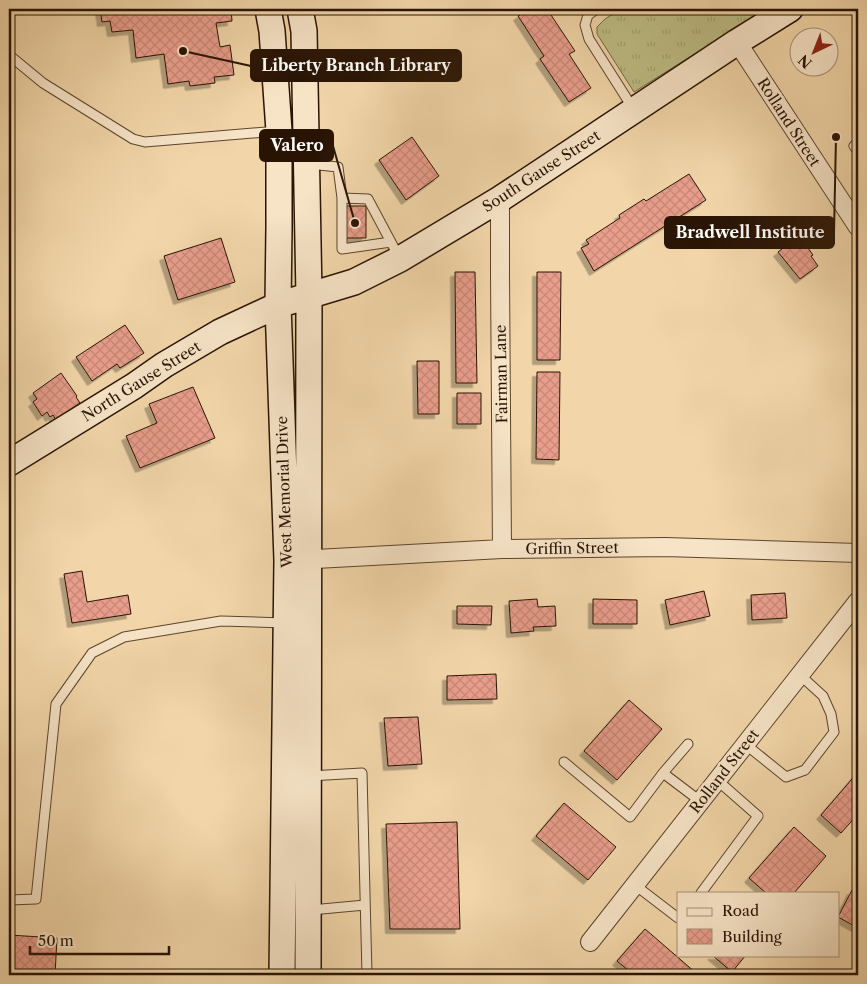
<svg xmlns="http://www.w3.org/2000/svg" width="867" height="984" viewBox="0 0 867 984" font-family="'Libre Caslon Text',serif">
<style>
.grass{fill:url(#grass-tufts);stroke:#746844}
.building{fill:url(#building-cross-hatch);stroke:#291404;filter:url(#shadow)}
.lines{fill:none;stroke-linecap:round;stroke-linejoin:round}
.lane-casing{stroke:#5b442d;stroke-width:11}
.street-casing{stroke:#5b442d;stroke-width:20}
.secondary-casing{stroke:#291404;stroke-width:28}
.lane{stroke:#f7e4c7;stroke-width:9}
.street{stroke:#f7e4c7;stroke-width:18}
.secondary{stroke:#f7e4c7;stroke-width:25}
.labels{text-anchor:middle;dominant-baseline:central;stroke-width:5;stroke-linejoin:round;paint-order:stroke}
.street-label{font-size:15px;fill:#291404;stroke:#f7e4c7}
.leader{fill:none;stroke:#291404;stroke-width:2}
.callout-dot{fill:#291404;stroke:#f7e4c7;stroke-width:2}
.callout{fill:#291404;stroke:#291404;stroke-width:2}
.callout-label{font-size:16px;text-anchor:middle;font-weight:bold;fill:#fff}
</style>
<defs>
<pattern id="grass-tufts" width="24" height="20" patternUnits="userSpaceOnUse" patternTransform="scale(1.25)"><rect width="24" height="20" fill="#bebd85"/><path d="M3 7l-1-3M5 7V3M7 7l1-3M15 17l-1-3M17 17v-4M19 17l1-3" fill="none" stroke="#a3a271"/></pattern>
<pattern id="building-cross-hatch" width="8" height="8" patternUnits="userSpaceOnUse" patternTransform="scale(1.25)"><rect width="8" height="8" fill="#e99e8c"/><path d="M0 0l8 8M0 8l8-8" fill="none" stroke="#c88777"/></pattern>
<filter id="shadow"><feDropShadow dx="-4.5" dy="4.5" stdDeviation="0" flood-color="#0004"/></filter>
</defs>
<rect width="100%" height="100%" fill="#f2d6a9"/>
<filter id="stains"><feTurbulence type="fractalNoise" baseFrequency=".004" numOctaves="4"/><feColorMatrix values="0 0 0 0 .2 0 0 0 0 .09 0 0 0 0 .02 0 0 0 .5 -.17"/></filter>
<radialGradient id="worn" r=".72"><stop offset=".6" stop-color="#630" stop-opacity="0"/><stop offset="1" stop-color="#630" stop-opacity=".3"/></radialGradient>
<path class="grass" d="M621 9H762L763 11 634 92 597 34V27L605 19Z"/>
<path class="building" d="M100 9H231L232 21 216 23 220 47 230 45 234 75 214 77 215 83 190 86 189 81 168 84 164 54 136 58 133 30 112 32 110 21 102 22Z
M529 9H536L538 12 547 9 575 51 569 54 591 88 569 102 540 59 544 56 518 16Z
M412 137 439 176 406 200 379 160Z
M689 174 706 200 594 271 581 248 589 244 586 240 620 218 619 215 644 199 646 201Z
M346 206H366V238H346Z
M221 238 235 282 178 300 164 256Z
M796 238 803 246 805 244 813 255 811 256 818 266 800 279 778 252Z
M455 272H475L477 383H456Z
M537 272H561L560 360H537Z
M125 325 144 353 120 368 117 364 92 381 76 357Z
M417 361H439V414H418Z
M537 372H560L559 460 536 459Z
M61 373 77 396 76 397 80 403 56 420 53 415 50 417 47 412 42 416 33 402 37 399 33 393Z
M193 387 215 438 140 468 126 436 157 423 149 404Z
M457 393H481V424H457Z
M82 571 87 602 128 595 131 614 72 623 64 574Z
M704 591 710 616 670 625 665 600Z
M785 593 787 618 752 620 751 595Z
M537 599 538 607 555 606 556 626 533 627 534 631 511 633 509 601Z
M593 599 637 600V624H593Z
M457 606H492L491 625 457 624Z
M496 674 497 699 447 700V676Z
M629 700 662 729 617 780 584 751Z
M418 717 422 764 388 766 384 718Z
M858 772V814L841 833 821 815Z
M564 803 616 847 588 880 536 836Z
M457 822 460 929H390L386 824Z
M794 827 826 856 794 893H766L749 878Z
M852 890 858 894V928L838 917Z
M645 929 696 973 695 975H634L617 961Z
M9 935 57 938 55 975H9Z
M712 955H746L732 972Z
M855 966 858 968V975H847Z"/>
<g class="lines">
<g class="lane-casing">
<path id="lane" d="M597 9 588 15 585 25 589 39 634 110
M856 9 858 13
M9 55 43 83 133 139 145 142 278 131
M858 142 854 146 858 152
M309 164 338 167 342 198 368 199 400 259
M342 198V249L391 242
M745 744 786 777 805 770 834 732 831 714 823 696 800 675
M564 762 630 817 663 773 700 801
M663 773 688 744
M309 776 362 773 367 975
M635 885 678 918
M701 893 758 816 717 780
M9 900 36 899 56 704 92 653 124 637 221 621 286 623
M311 910 365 905"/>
</g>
<g class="street-casing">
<path id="street" d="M737 42 858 227
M500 199V276L502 549
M297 560 502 549 665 547 858 553
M590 942 858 601"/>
</g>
<g class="secondary-casing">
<path id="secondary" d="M268 9 272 31 279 131V227L278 305 287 560 282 975
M300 9 304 31 309 296 308 975
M9 463 134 386 164 365 220 332 278 305 354 282 400 259 500 199 737 42 790 9"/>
</g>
<use href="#lane" class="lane"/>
<use href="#street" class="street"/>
<use href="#secondary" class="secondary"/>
</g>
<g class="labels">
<g class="street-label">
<text transform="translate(789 122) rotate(57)">Rolland Street</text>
<text transform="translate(541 171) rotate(-33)">South Gause Street</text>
<text transform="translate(501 374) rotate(-91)">Fairman Lane</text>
<text transform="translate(141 381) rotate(-32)">North Gause Street</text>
<text transform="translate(284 492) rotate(-92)">West Memorial Drive</text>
<text transform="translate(572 548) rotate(-1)">Griffin Street</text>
<text transform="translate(724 771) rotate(-52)">Rolland Street</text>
</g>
</g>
<path class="leader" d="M183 51L251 66M355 223L333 146M836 137L834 233"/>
<g class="callout-dot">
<circle cx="183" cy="51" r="5"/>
<circle cx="355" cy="223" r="5"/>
<circle cx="836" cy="137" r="5"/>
</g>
<g class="callout">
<rect x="251" y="50" width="210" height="31" rx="5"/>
<rect x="260" y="130" width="73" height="31" rx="5"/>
<rect x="665" y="217" width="169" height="31" rx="5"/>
</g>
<g class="callout-label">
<text x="356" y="71">Liberty Branch Library</text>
<text x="297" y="151">Valero</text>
<text x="750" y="238">Bradwell Institute</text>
</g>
<rect width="867" height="984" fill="none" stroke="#f2d6a9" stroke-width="30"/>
<rect x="10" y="10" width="847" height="964" fill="none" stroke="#291404" stroke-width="2.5"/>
<rect x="15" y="15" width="837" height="954" fill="none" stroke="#291404"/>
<rect x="677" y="892" width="162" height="65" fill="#f7e4c7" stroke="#a59179"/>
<rect x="687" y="908" width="25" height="8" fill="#f7e4c7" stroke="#a59179"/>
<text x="722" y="916" font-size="15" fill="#291404">Road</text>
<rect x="687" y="929" width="25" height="15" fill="url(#building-cross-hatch)" stroke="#a59179"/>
<text x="722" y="942" font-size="15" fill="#291404">Building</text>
<g transform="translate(814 52) rotate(223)"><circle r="24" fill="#f7e4c7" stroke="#a59179"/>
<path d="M0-4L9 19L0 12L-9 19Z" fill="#8f2418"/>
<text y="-8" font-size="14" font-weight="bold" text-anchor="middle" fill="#291404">N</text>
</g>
<path d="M30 946v8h139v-8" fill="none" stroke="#291404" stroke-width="2.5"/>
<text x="38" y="946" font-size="15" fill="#291404" stroke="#f7e4c7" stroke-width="4" paint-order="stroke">50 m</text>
<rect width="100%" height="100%" filter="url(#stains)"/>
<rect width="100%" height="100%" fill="url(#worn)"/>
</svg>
